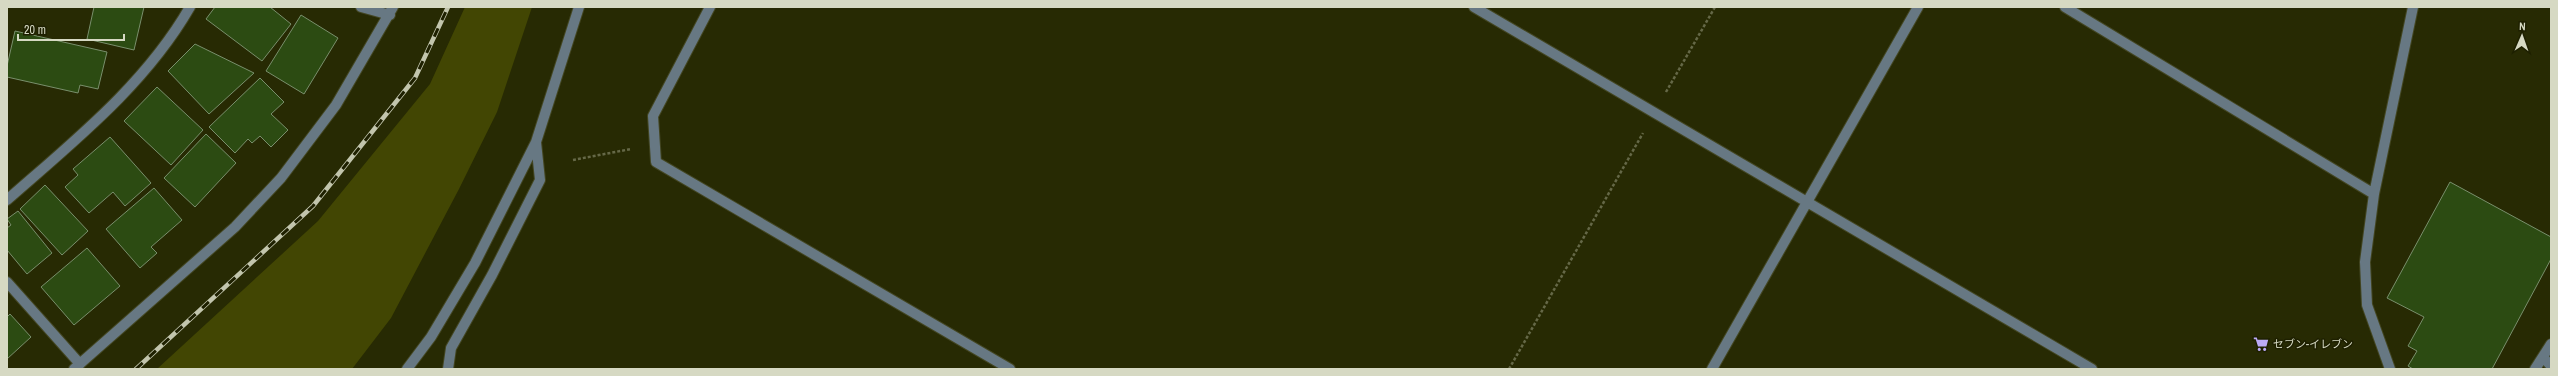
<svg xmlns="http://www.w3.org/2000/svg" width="2558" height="376" viewBox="0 0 2558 376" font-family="'Archivo Narrow','Noto Sans JP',sans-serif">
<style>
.green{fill:#424603}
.building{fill:#2c4b12;stroke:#798f6c}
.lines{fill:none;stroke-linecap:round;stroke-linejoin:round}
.minor-casing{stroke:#434622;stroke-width:12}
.path{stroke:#656847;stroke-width:2.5;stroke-dasharray:3 2;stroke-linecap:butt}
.minor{stroke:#677883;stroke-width:10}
.rail-casing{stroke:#c2c5ad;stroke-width:4.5}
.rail{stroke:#1e2000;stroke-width:3;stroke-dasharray:9;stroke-linecap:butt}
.labels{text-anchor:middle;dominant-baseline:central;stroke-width:3;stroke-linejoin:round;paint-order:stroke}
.poi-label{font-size:11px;fill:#d6d9c3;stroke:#1e2000;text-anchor:start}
</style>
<rect width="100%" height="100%" fill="#272a03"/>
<path class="green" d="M465 7H532L497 112 459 189 391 318 352 369H157L318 221 430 84Z"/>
<path class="building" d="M94 7H144L134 50 87 39Z
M215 7H270L291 24 262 61 206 19Z
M301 15 338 38 304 94 266 71Z
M15 31 107 52 98 89 80 85 78 93 7 77V66Z
M195 44 254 73 209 114 168 71Z
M260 78 284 102 271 114 288 130 271 147 260 136 252 143 248 139 235 153 209 127Z
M157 87 203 130 171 165 124 121Z
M206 134 236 163 195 207 164 178Z
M110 137 151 183 125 206 113 192 89 213 65 187 78 175 73 169Z
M2450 182 2551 237V259L2492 369H2413L2408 366 2417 351 2408 346 2424 317 2387 298Z
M45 185 88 231 62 255 20 209Z
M154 188 182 220 151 247 157 253 140 268 106 229Z
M18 211 52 253 27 274 7 250V228L11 225 7 219Z
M87 248 120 286 74 325 41 287Z
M10 314 31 337 7 359V317Z"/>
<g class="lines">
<g class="minor-casing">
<path id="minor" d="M361 7 390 15
M710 7 653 116 656 162 1010 369
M1474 7 2092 369
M2065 7 2374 194
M7 200C74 141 145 85 190 7
M7 282 80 364
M2543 357 2551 366
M74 369 235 227 281 178 336 105 393 7
M407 369 431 337 475 263 536 142 579 7
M448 369 451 348 492 275 540 180 536 142
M1712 369 1918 7
M2390 369 2367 305 2365 262 2374 194 2413 7
M2535 369 2551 344"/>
</g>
<path class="path" d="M1666 92 1715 7
M573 160 631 149
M1509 369 1643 133"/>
<use href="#minor" class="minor"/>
<g class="rail-casing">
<path id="rail" d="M136 369 313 206 415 78 448 7"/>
</g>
<use href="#rail" class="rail"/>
</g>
<defs>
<g id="supermarket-bare" transform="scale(1.2)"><path d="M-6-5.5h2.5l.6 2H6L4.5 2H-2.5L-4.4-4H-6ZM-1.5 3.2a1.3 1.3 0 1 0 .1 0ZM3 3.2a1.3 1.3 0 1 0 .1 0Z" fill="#bbaaf6" stroke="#1e2000" stroke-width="2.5" paint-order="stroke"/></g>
</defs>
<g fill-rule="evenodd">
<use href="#supermarket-bare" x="2261" y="344"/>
</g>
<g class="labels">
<g class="poi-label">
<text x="2273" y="344">セブン-イレブン</text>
</g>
</g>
<rect width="2558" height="376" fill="none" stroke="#d6d9c3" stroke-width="16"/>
<g transform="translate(2522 36) rotate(2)" stroke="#1e2000" stroke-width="3" paint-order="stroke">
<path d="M0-3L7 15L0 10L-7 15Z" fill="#d6d9c3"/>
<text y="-6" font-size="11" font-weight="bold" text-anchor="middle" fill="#d6d9c3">N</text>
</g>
<path d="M18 34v6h106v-6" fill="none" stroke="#d6d9c3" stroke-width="2"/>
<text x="24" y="34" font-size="12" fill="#d6d9c3" stroke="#1e2000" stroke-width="3" paint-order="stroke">20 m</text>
</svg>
